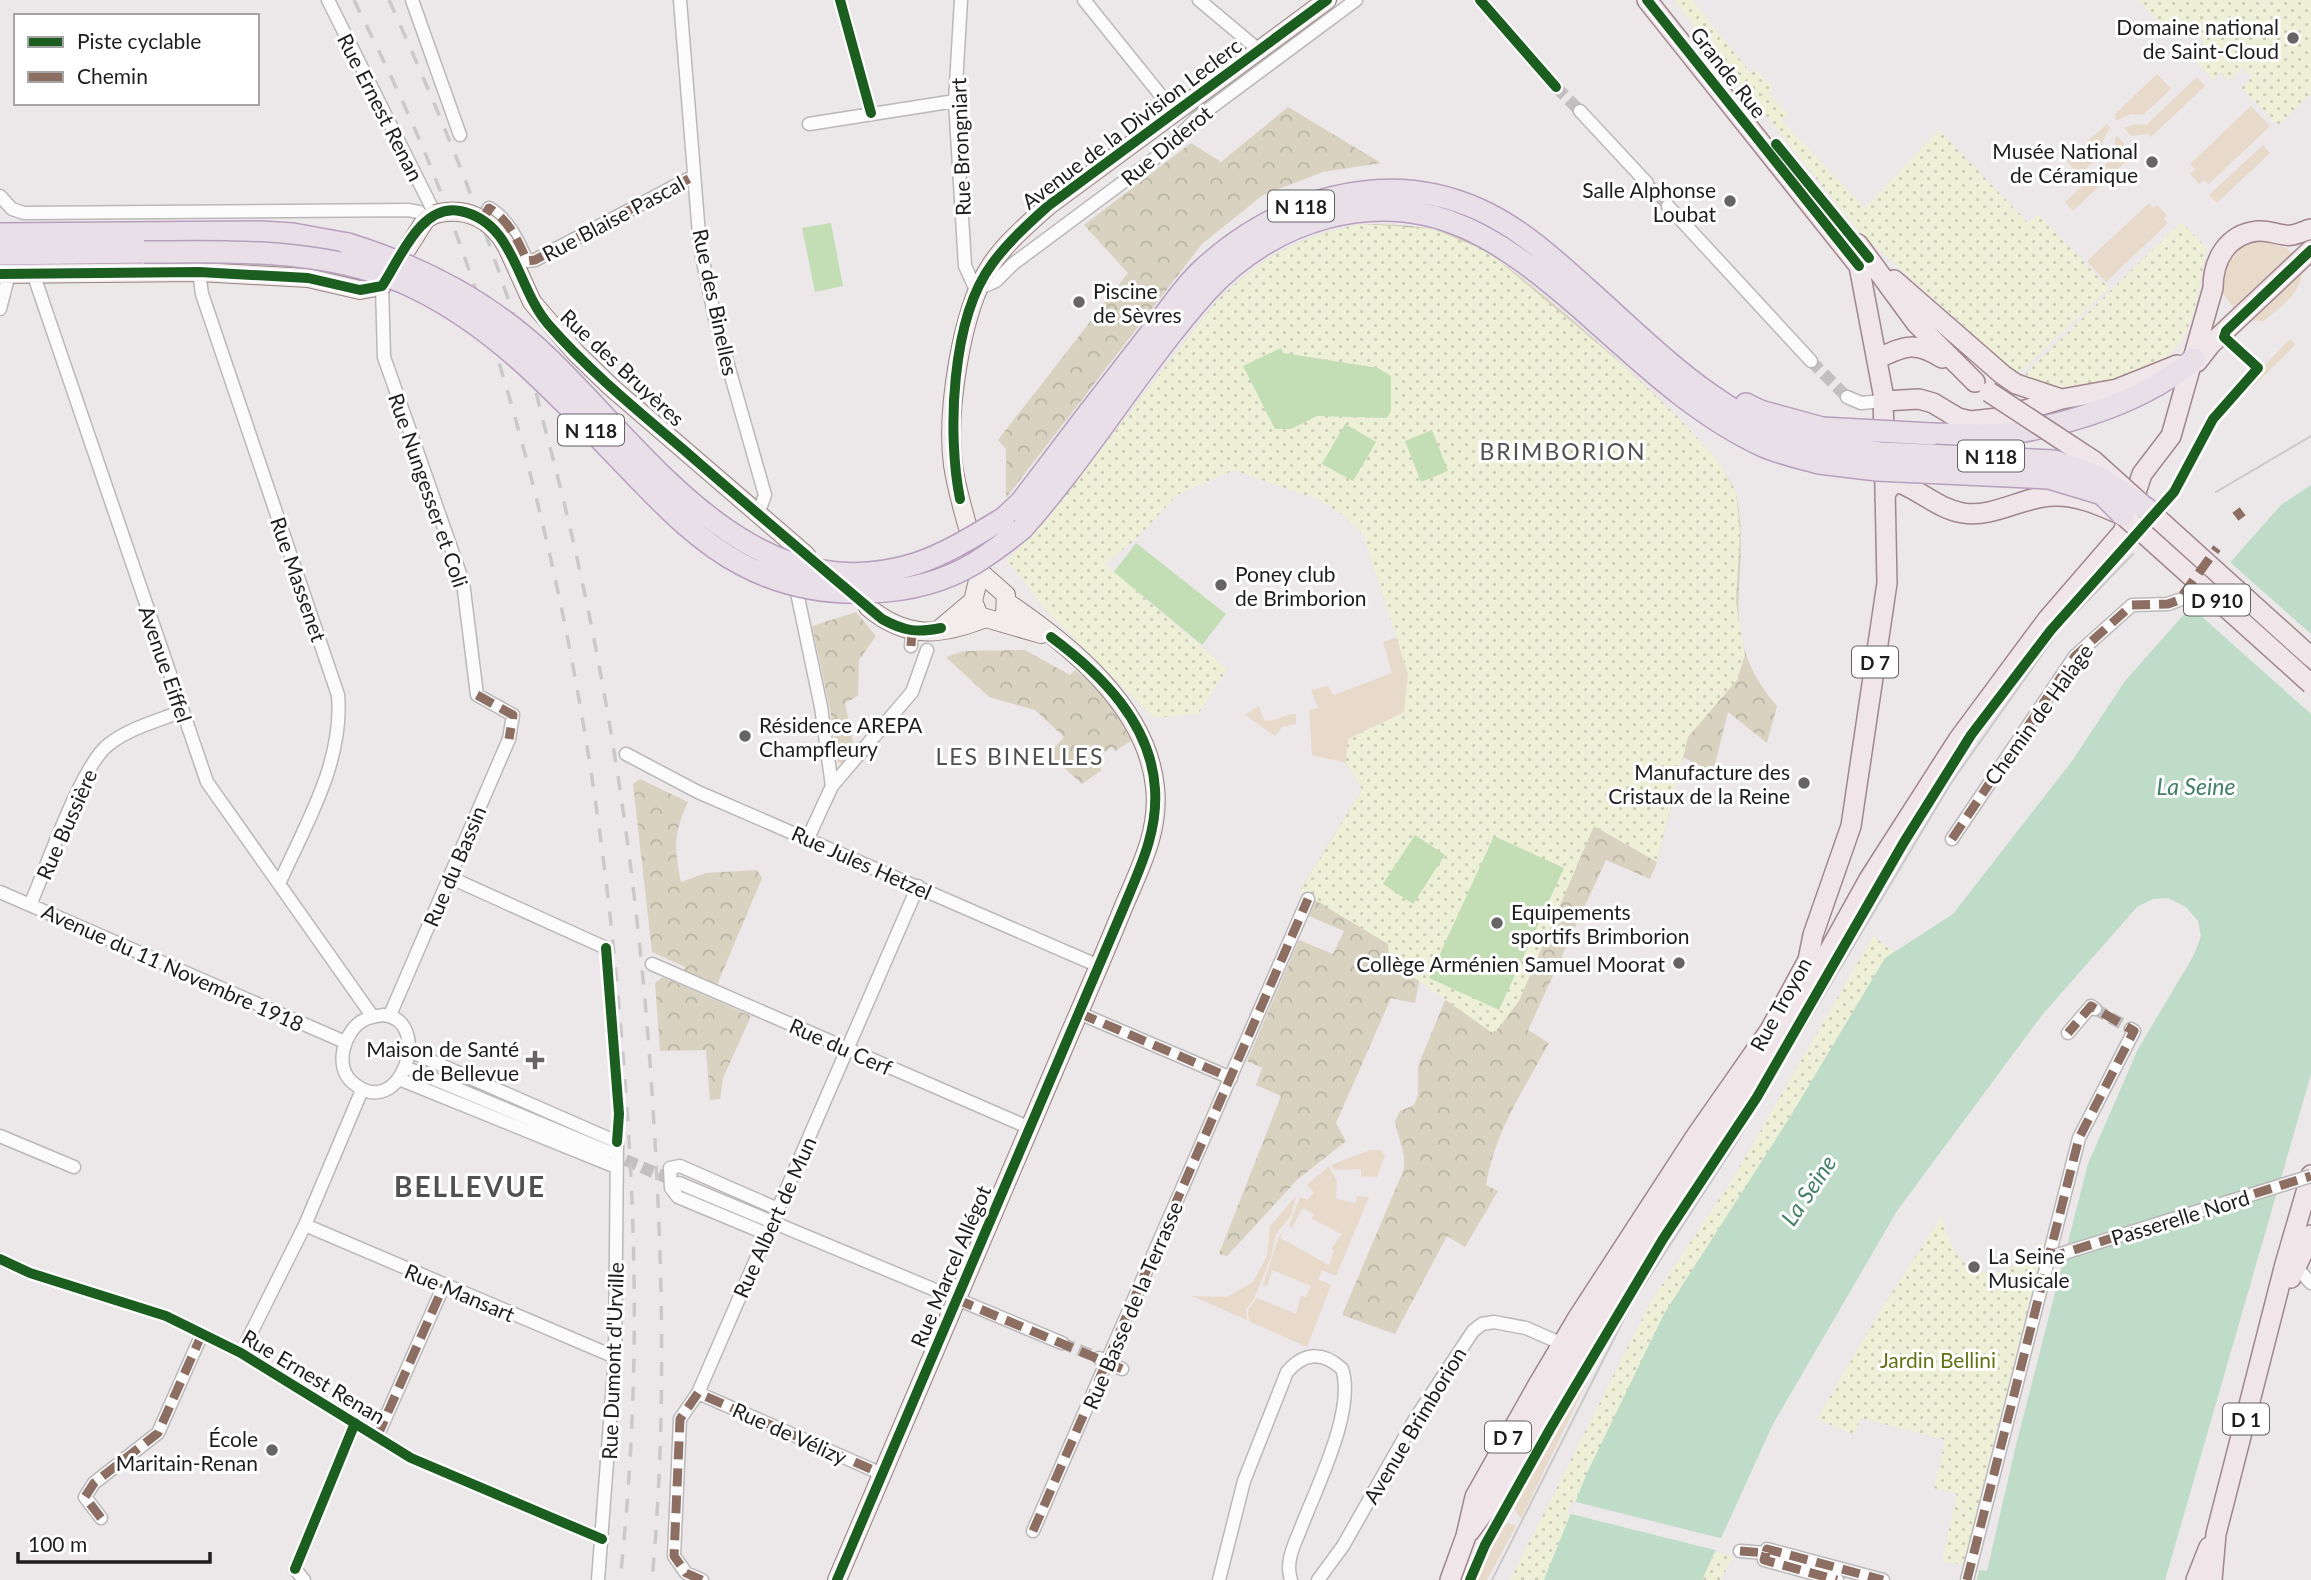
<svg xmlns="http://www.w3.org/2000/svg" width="2311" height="1580" viewBox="0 0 2311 1580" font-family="Lato,sans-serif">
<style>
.grass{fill:#e8daca}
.forest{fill:url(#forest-crowns)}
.park{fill:url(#park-dots)}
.pitch{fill:#c3deb5}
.water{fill:#bedcc7}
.pier{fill:#ece7e9}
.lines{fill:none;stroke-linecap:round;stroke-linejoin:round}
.street-tunnel{stroke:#c3bfc0;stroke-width:12;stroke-dasharray:12 6;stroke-linecap:butt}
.street-casing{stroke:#bab8b9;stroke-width:15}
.secondary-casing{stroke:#958582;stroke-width:20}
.primary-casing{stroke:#a0868d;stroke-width:22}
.highway-casing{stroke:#b7a0be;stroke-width:24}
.street{stroke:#fcfbfc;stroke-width:12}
.secondary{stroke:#f3ecec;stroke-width:18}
.primary{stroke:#f0e5e9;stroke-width:19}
.highway{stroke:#e8dfe8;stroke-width:21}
.tram{stroke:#cac9ca;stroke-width:2}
.rail{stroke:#cac9ca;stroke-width:3.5;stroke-dasharray:14 14;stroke-linecap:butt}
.street-bridge-casing{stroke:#bab8b9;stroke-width:15;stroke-linecap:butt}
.secondary-bridge-casing{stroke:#958582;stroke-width:20;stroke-linecap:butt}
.primary-bridge-casing{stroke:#a0868d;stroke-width:22;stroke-linecap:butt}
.highway-bridge-casing{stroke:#b7a0be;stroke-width:24;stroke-linecap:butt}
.street-bridge{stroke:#fcfbfc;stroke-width:12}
.secondary-bridge{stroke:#f3ecec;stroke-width:18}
.primary-bridge{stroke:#f0e5e9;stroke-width:19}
.highway-bridge{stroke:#e8dfe8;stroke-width:21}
.quiet{stroke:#8d6e63;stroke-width:9;stroke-dasharray:18 9;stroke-linecap:butt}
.cycleway-casing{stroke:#fff;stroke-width:15}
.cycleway{stroke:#1b5e20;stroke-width:10}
.poi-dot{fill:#666465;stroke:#fff;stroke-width:2.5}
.labels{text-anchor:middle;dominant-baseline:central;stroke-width:6;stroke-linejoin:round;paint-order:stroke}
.shield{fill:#fff;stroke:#626262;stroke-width:2}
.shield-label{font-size:19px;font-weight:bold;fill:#1e1e1e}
.poi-label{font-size:21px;fill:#1e1e1e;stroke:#fff;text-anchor:end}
.street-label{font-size:21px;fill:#1e1e1e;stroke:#fff}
.park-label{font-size:21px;fill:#637315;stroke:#fff}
.neighbourhood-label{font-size:23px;letter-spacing:2px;fill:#515151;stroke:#fff}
.water-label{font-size:23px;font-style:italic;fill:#428166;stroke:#fff}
.district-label{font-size:28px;font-weight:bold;letter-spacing:2px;fill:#515151;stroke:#fff}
</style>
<defs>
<pattern id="forest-crowns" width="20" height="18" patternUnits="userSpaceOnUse" patternTransform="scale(1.75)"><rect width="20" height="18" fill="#d9d2c0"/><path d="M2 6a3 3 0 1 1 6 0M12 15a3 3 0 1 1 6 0" fill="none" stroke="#bab4a5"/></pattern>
<pattern id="park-dots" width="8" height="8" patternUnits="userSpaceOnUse" patternTransform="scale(1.75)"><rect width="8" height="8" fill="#edefd6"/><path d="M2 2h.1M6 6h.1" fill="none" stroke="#cbccb7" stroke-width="1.8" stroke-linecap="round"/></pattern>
</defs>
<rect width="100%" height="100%" fill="#ece7e9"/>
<path class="grass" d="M2157 74 2171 89 2143 115 2131 114 2116 121 2115 114Z
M2197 77 2205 86 2151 137 2148 134 2131 136 2124 128 2135 124 2146 125Z
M2251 106 2270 126 2209 184 2204 180 2199 184 2190 174 2195 169 2190 164Z
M2107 124 2110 127 2103 140 2102 153 2079 175 2066 160Z
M2116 135 2124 143 2123 159 2125 162 2073 211 2065 202 2113 158Z
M2263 145 2270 153 2217 203 2209 195Z
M2149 203 2154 208 2157 205 2167 215 2164 219 2168 223 2106 282 2087 261Z
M2263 241 2286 248 2294 255 2235 310 2223 294 2222 271 2241 247Z
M2302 270C2302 294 2280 306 2264 321L2249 320Z
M2290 339 2295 345 2223 416 2219 413Z
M1398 637 1408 674 1404 713 1348 739 1346 763 1312 755 1309 710 1318 708 1311 690 1328 686 1334 695 1392 673 1383 642Z
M1259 706 1264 720C1277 723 1284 713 1296 714V724L1282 727 1275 736 1245 715Z
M1370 1150H1380L1385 1156 1377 1177 1361 1176V1169L1334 1170 1331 1165Z
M1329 1166 1337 1181 1336 1199 1356 1203 1357 1196 1369 1197 1336 1276 1322 1270 1318 1279 1331 1285 1307 1347 1249 1321 1248 1310 1257 1298 1296 1314 1301 1296 1306 1297 1311 1286 1272 1270 1267 1286 1263 1285 1279 1236 1283 1232 1280 1238 1329 1265 1334 1250 1331 1249 1342 1234 1312 1219 1314 1214 1302 1208 1292 1228 1289 1226 1300 1197 1307 1200 1314 1192 1307 1185Z
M1296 1196 1291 1216 1276 1234 1271 1257 1253 1301 1246 1309 1247 1320 1192 1296 1227 1297 1253 1282 1267 1256 1270 1226Z
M1594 1367 1521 1519 1512 1506Z
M1508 1523 1516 1526 1487 1580H1474C1481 1564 1490 1529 1508 1523Z"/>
<path class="forest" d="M1288 107 1381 163 1323 172 1263 195 1202 244 1006 498V449L998 440 1128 273 1084 225 1191 143 1221 162Z
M1361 224C1396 224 1431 225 1465 239 1512 260 1726 447 1736 494 1754 576 1711 630 1777 706L1767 743 1728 712 1713 772 1683 757 1657 862 1650 879 1606 860 1528 1030 1549 1043C1524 1089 1494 1133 1486 1185L1498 1191 1465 1247 1447 1236 1395 1334 1342 1315 1404 1169V1156L1395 1122 1400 1111 1414 1105 1418 1095V1066L1446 998 1499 1010 1428 932 1415 1003 1391 998 1336 1123 1346 1141 1297 1180 1227 1256 1219 1254 1281 1096 1256 1085 1262 1068 1247 1061 1299 940 1333 954 1344 931 1302 913 1310 895 1301 889 1362 789 1346 763 1348 739 1376 728 1396 923 1408 674 1365 521 1190 393 1007 560 1042 525 1215 303C1261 257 1297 237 1361 224Z
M856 612 876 636 859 660 858 696 845 703 856 757 850 765 838 762 831 715 812 626Z
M1025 650 1070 675 1075 670C1100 690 1118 712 1131 741L1115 751 1112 747 1094 759 1102 770 1082 784 1049 754 1064 737 1035 710 989 697 946 657 964 651Z
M640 779 688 802C673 834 674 848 681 882L706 873 757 870 762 878 717 985 683 971 685 967 652 952 633 784Z
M663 977 751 1016 723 1078 720 1099 710 1100 706 1050 660 1051 655 983Z"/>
<path class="park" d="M1674 0H1692L1751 73 1756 70 1773 88 1768 93 1789 115 1782 121 1865 208 1939 130 2028 223 2038 214 2109 288 2018 374 1858 231Z
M2138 0H2311V94L2278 125 2241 88 2252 77 2243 67 2229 80 2221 73 2213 80 2190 55 2204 41 2190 27 2176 40Z
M2181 222 2207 248C2200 277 2197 316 2181 341 2159 374 2081 398 2044 386 2037 383 2031 378 2025 374Z
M1361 224 1433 229 1487 251 1624 366 1677 416 1718 461 1736 492 1740 532 1736 603 1745 655 1737 680 1688 737 1657 862 1594 826 1519 1001 1494 1034 1389 960 1388 944 1300 891 1362 789 1346 763 1348 739 1404 712 1408 674 1363 534 1343 515 1319 500 1234 470 1177 495 1136 539 1105 564 1227 669 1198 714 1154 718 1045 609 1007 560 1042 525 1215 303C1261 257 1297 237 1361 224Z
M1873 936 1894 952 1885 958 1790 1117 1587 1473 1544 1580H1510L1650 1303 1735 1175Z
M1942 1216C1956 1284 2001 1290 2045 1240L1963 1565 1942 1561 1957 1494 1934 1488 1945 1440 1860 1418 1855 1435 1817 1419 1880 1311Z
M1715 1552 1733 1556 1721 1580H1702Z"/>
<path class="pitch" d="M831 223 843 286 815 292 802 228Z
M1281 348 1283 353 1378 368 1391 376V411L1387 418 1317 416 1291 429H1275L1243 366Z
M1345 424 1376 442 1353 481 1322 464Z
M1432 430 1448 471 1421 482 1405 441Z
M1136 543 1226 614 1202 645 1114 572Z
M1415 835 1445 855 1413 904 1383 884Z
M1494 836 1564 868 1499 1010 1429 978Z"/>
<path class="water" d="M2311 485V1074L2165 1580H1977L1979 1570 1987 1571 2016 1445 2088 1164 2138 1049 2194 955 2201 936 2198 921 2186 907 2168 898 2153 899 2137 907 2042 1015 1897 1211 1773 1424 1702 1580H1544L1587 1473 1664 1314 1790 1117 1885 958 1953 914 2072 761 2125 681 2281 505Z"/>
<path class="pier" d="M2230 562 2311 634V714L2191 607Z
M1572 1501 1724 1539 1719 1551 1567 1513Z"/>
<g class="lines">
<path class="street-tunnel" d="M1556 87 1580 111
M1647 183 1668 206
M1811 361 1847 397
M2095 1009 2131 1029
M609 1153 679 1183
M1062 1343 1099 1358"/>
<g class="street-casing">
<path id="street" d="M328 0 435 214
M412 0 460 135
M680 0 700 247 716 323 765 495 758 514
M840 0 871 113
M961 0 955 101 965 266 976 290 996 281 1013 264 1162 153 1197 118 1356 0
M1084 0 1175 113
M1199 0 1260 51
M1480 0 1556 87
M1580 111 1647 183
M809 124 955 101
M0 196 12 209 24 213 408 210 419 212 426 219
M1668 206 1811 361
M483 219 489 208C509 220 518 241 527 261L535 260 694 176
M199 272 202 294 338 695C344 762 305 825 279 884
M33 273 207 782 373 1017
M382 286 384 357 463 582 477 695 513 715 509 739 390 1015
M0 309 9 274
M1847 397 1861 403 1884 401
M795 583 821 707 832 786 808 838
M911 646 912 632
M626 754 698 792 1101 967
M832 786 912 692 927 650
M1952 839 2075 656 2132 605 2168 604 2179 600
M449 877 606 948
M0 892 345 1042
M30 905C46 869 81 766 108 745 129 728 158 721 182 711
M652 964 1030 1128
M1079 1013 1231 1078
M383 1015C435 1020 400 1125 352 1082 334 1066 344 1032 362 1021 368 1017 376 1016 383 1015Z
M2068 1033 2091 1006 2095 1009
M409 1051 617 1142 615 1357 598 1580
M405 1067 609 1152
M399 1079 616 1167
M0 1136 74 1167
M679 1183 1062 1343
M305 1225 615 1357
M767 1234 678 1197 671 1188 670 1168 680 1166 778 1209
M0 1259 30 1273 166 1316 241 1353 411 1458 602 1539
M2296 1267 2311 1283
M241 1353 305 1225 362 1090
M1099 1358 1122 1369
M698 1393 882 1474
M377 1437 444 1285
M101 1518 85 1497 94 1483 158 1433 202 1334
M1033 1531 1308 899
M1740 1551 1766 1553 1767 1549 1883 1580
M1766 1553 1764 1560 1837 1580
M304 1580 295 1569 355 1423
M702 1580 686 1573 674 1556 680 1419 698 1393 918 886
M1219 1580 1244 1481 1287 1372C1304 1352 1323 1351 1342 1369 1356 1410 1316 1488 1301 1528 1294 1545 1285 1562 1291 1580
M1318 1580 1343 1546 1415 1419 1473 1331 1482 1324 1494 1322 1526 1328 1567 1346
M1967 1580 2079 1138 2134 1031 2131 1029"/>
</g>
<g class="secondary-casing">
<path id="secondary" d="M507 247 532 302 576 353 611 387 806 555
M407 249 426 219 435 214
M0 274 199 272 308 278 360 290 382 286
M968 528C962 507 956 486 953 465 946 413 961 312 989 268 1004 244 1027 225 1048 206L1327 0
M980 572 973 601 979 616 1041 634
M980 572 1006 595 1005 613
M868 607C906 639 939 636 983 619
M941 628 973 601
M837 1580C913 1400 990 1220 1067 1040 1086 996 1105 953 1123 908 1140 868 1160 831 1155 787 1147 707 1070 645 1008 603"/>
</g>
<g class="primary-casing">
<path id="primary" d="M1858 244 1916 323 1975 382
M1894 280 2003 375 2016 384 2061 399
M1879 358C1906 345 1916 342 1942 358
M2197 362 2211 344 2311 250
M1884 401 1919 399 1933 403 1958 418 1971 421 1998 418 2062 399 2117 389 2177 365
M1885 500 1886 492 1893 484 1900 483C1922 492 1939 509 1963 513 1995 518 2023 496 2054 496 2078 495 2101 506 2122 515
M2291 1278 2311 1235
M1470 1531 1490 1504 1592 1328 1790 1021 1869 879 1958 740 2047 620 2123 532 2142 474 2171 436 2213 288C2213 260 2227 234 2258 231 2268 230 2275 234 2285 235 2292 237 2303 231 2311 229
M1450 1580 1466 1536 1475 1497 1539 1383 1577 1319 1696 1136 1770 1030 1808 960 1813 935 1851 826 1887 583 1883 393 1859 266 1647 0
M2196 1580 2209 1547
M2212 1580 2216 1534 2285 1264 2311 1175"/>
</g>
<g class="highway-casing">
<path id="highway" d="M0 234 261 232 293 234 348 244
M0 254 144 252
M1746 404 1760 411 1822 428
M1932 434C1958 434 1987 437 2013 433 2074 423 2147 400 2194 359
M1004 518 1021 502C1063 446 1106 390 1150 334 1167 313 1183 287 1203 269 1276 201 1384 166 1480 210 1520 228 1554 259 1586 288 1657 351 1723 423 1819 446
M1022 529C1089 454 1140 366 1207 291 1272 220 1375 187 1466 228 1508 247 1544 277 1578 306 1636 357 1693 414 1763 446 1781 454 1801 458 1819 463"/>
</g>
<use href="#street" class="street"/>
<use href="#secondary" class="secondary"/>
<use href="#primary" class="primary"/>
<use href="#highway" class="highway"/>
<path class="tram" d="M2216 492 2311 436
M1492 1580 1631 1305 1731 1151 1951 783 2060 629 2133 554"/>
<path class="rail" d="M354 0C385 63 416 127 441 193 542 457 597 739 620 1019 637 1212 641 1386 620 1580
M389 0C440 113 488 230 524 349 534 379 540 412 549 443 608 667 641 894 654 1125 663 1276 666 1429 652 1580"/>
<g class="street-bridge-casing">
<path id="street-bridge" d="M2048 1258 2311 1176"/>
</g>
<g class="secondary-bridge-casing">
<path id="secondary-bridge" d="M435 214C466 206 492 219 507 247"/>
</g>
<g class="primary-bridge-casing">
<path id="primary-bridge" d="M1989 392 2094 461 2311 657
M2123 515 2311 684"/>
</g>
<g class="highway-bridge-casing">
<path id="highway-bridge" d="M348 244C422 267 488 301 545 355 647 452 750 615 915 564 946 554 976 535 1004 518
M144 252C235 252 330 247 415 288 500 329 563 401 628 468 662 503 697 541 741 564 780 585 825 594 869 592 906 591 942 583 975 563 991 553 1007 541 1022 529
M1822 428 1932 434
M1819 446 1880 453 2054 461 2099 477 2150 511
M1819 463 1877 470 2049 478 2102 494 2123 515"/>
</g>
<use href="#street-bridge" class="street-bridge"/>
<use href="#secondary-bridge" class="secondary-bridge"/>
<use href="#primary-bridge" class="primary-bridge"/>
<use href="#highway-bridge" class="highway-bridge"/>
<path class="quiet" d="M483 219 489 208C509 220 518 241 527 261L535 260 694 176
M2236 510 2242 518
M911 646 912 632
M477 695 513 715 509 739
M1952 839 2075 656 2132 605 2168 604 2179 600 2217 548
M1079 1013 1231 1078
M2048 1258 2311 1176
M956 1299 1122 1369
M377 1437 444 1285
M101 1518 85 1497 94 1483 158 1433 202 1334
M1033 1531 1308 899
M1740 1551 1766 1553 1767 1549 1883 1580
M1766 1553 1764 1560 1837 1580
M702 1580 686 1573 674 1556 680 1419 698 1393 882 1474
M1967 1580 2079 1138 2134 1031 2091 1006 2068 1033"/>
<g class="cycleway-casing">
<path id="cycleway" d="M840 0 871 113
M1480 0 1556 87
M1647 0 1859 266
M1776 144 1869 258
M0 274 199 272 308 278 360 290 382 286C400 259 421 203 460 211 515 222 516 287 548 324 588 370 637 410 684 450 749 507 816 563 882 619 904 631 916 633 941 628
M960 499C947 434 951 319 992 264 1008 242 1028 224 1048 206L1327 0
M606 948 619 1114 617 1142
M0 1259 30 1273 166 1316 241 1353 411 1458 602 1539
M295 1569 355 1423
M837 1580C914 1398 992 1217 1069 1036 1087 994 1105 952 1123 909 1139 870 1158 833 1155 789 1151 723 1101 674 1051 637
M1470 1580 1485 1545 1550 1429 1663 1239 1757 1097 1904 842 1971 735 2051 630 2174 492 2213 419 2258 368 2224 337 2226 331 2311 250"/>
</g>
<use href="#cycleway" class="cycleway"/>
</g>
<g class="poi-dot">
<circle cx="2293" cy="38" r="7"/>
<circle cx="2152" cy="162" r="7"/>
<circle cx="1730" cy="201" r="7"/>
<circle cx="1079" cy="302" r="7"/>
<circle cx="1221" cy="585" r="7"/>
<circle cx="745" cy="736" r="7"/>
<circle cx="1804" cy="783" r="7"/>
<circle cx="1497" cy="923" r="7"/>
<circle cx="1679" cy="963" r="7"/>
<path d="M531.5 1049.5h7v7h7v7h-7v7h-7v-7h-7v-7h7z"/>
<circle cx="1974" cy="1267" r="7"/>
<circle cx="272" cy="1450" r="7"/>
</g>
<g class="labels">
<g class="shield">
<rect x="1268" y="190.5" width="66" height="31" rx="5"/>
<rect x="558" y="414.5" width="66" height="31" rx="5"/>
<rect x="1958" y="440.5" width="66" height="31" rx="5"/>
<rect x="2184" y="584.5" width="66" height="31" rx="5"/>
<rect x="1852" y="646.5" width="46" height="31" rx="5"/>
<rect x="2223" y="1403.5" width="46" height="31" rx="5"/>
<rect x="1485" y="1421.5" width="46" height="31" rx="5"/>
</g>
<g class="shield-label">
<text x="1301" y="206">N 118</text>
<text x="591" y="430">N 118</text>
<text x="1991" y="456">N 118</text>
<text x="2217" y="600">D 910</text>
<text x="1875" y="662">D 7</text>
<text x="2246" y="1419">D 1</text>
<text x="1508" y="1437">D 7</text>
</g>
<g class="poi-label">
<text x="2279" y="26">Domaine national<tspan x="2279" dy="24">de Saint-Cloud</tspan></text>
<text x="2138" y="150">Musée National<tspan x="2138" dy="24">de Céramique</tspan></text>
<text x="1716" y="189">Salle Alphonse<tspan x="1716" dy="24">Loubat</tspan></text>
<text x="1093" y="290" text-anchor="start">Piscine<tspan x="1093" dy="24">de Sèvres</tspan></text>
<text x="1235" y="573" text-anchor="start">Poney club<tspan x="1235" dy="24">de Brimborion</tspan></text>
<text x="759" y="724" text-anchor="start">Résidence AREPA<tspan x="759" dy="24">Champfleury</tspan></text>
<text x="1790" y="771">Manufacture des<tspan x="1790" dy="24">Cristaux de la Reine</tspan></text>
<text x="1511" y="911" text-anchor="start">Equipements<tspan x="1511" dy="24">sportifs Brimborion</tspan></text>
<text x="1665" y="963">Collège Arménien Samuel Moorat</text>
<text x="519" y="1048">Maison de Santé<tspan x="519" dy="24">de Bellevue</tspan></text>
<text x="1988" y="1255" text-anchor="start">La Seine<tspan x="1988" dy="24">Musicale</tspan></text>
<text x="258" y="1438">École<tspan x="258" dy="24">Maritain-Renan</tspan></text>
</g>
<g class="street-label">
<text transform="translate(1729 72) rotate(52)">Grande Rue</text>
<text transform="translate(381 107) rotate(63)">Rue Ernest Renan</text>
<text transform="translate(1131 123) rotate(-37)">Avenue de la Division Leclerc</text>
<text transform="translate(1166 145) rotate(-40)">Rue Diderot</text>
<text transform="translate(960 147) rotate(-92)">Rue Brongniart</text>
<text transform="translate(613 218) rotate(-28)">Rue Blaise Pascal</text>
<text transform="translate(716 302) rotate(78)">Rue des Binelles</text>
<text transform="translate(623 367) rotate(43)">Rue des Bruyères</text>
<text transform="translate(429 490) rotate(71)">Rue Nungesser et Coli</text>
<text transform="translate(299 579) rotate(71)">Rue Massenet</text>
<text transform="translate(166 664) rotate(71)">Avenue Eiffel</text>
<text transform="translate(2038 714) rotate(-54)">Chemin de Halage</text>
<text transform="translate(66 824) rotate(-66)">Rue Bussière</text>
<text transform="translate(862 862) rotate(24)">Rue Jules Hetzel</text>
<text transform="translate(454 866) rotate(-67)">Rue du Bassin</text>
<text transform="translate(173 967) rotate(24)">Avenue du 11 Novembre 1918</text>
<text transform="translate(1780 1004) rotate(-61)">Rue Troyon</text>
<text transform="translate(841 1046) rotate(24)">Rue du Cerf</text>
<text transform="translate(774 1217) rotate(-66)">Rue Albert de Mun</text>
<text transform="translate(2180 1217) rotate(-17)">Passerelle Nord</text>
<text transform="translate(950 1266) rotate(-67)">Rue Marcel Allégot</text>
<text transform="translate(460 1292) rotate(23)">Rue Mansart</text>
<text transform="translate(1132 1305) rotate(-67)">Rue Basse de la Terrasse</text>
<text transform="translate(612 1361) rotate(-88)">Rue Dumont d'Urville</text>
<text transform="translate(314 1376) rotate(31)">Rue Ernest Renan</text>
<text transform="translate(1414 1425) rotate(-59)">Avenue Brimborion</text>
<text transform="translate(790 1433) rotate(24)">Rue de Vélizy</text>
</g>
<g class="park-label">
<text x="1938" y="1359">Jardin Bellini</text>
</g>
<g class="neighbourhood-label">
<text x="1563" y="451">BRIMBORION</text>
<text x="1020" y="756">LES BINELLES</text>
</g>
<g class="water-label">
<text x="2196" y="786">La Seine</text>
<text transform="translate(1808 1190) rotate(-56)">La Seine</text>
</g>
<g class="district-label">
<text x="470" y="1186">BELLEVUE</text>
</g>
</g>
<rect x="14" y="14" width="245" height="91" fill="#ffffff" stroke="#a5a5a5" stroke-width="2"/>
<rect x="28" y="37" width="35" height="10" fill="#1b5e20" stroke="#a5a5a5" stroke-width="2"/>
<text x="77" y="49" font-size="21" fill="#1e1e1e">Piste cyclable</text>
<rect x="28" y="72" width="35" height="10" fill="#8d6e63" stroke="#a5a5a5" stroke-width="2"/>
<text x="77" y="84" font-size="21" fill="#1e1e1e">Chemin</text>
<path d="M18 1552v10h192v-10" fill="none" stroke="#1e1e1e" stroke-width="3.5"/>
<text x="28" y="1552" font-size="21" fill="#1e1e1e" stroke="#ffffff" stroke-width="5" paint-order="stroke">100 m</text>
</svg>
